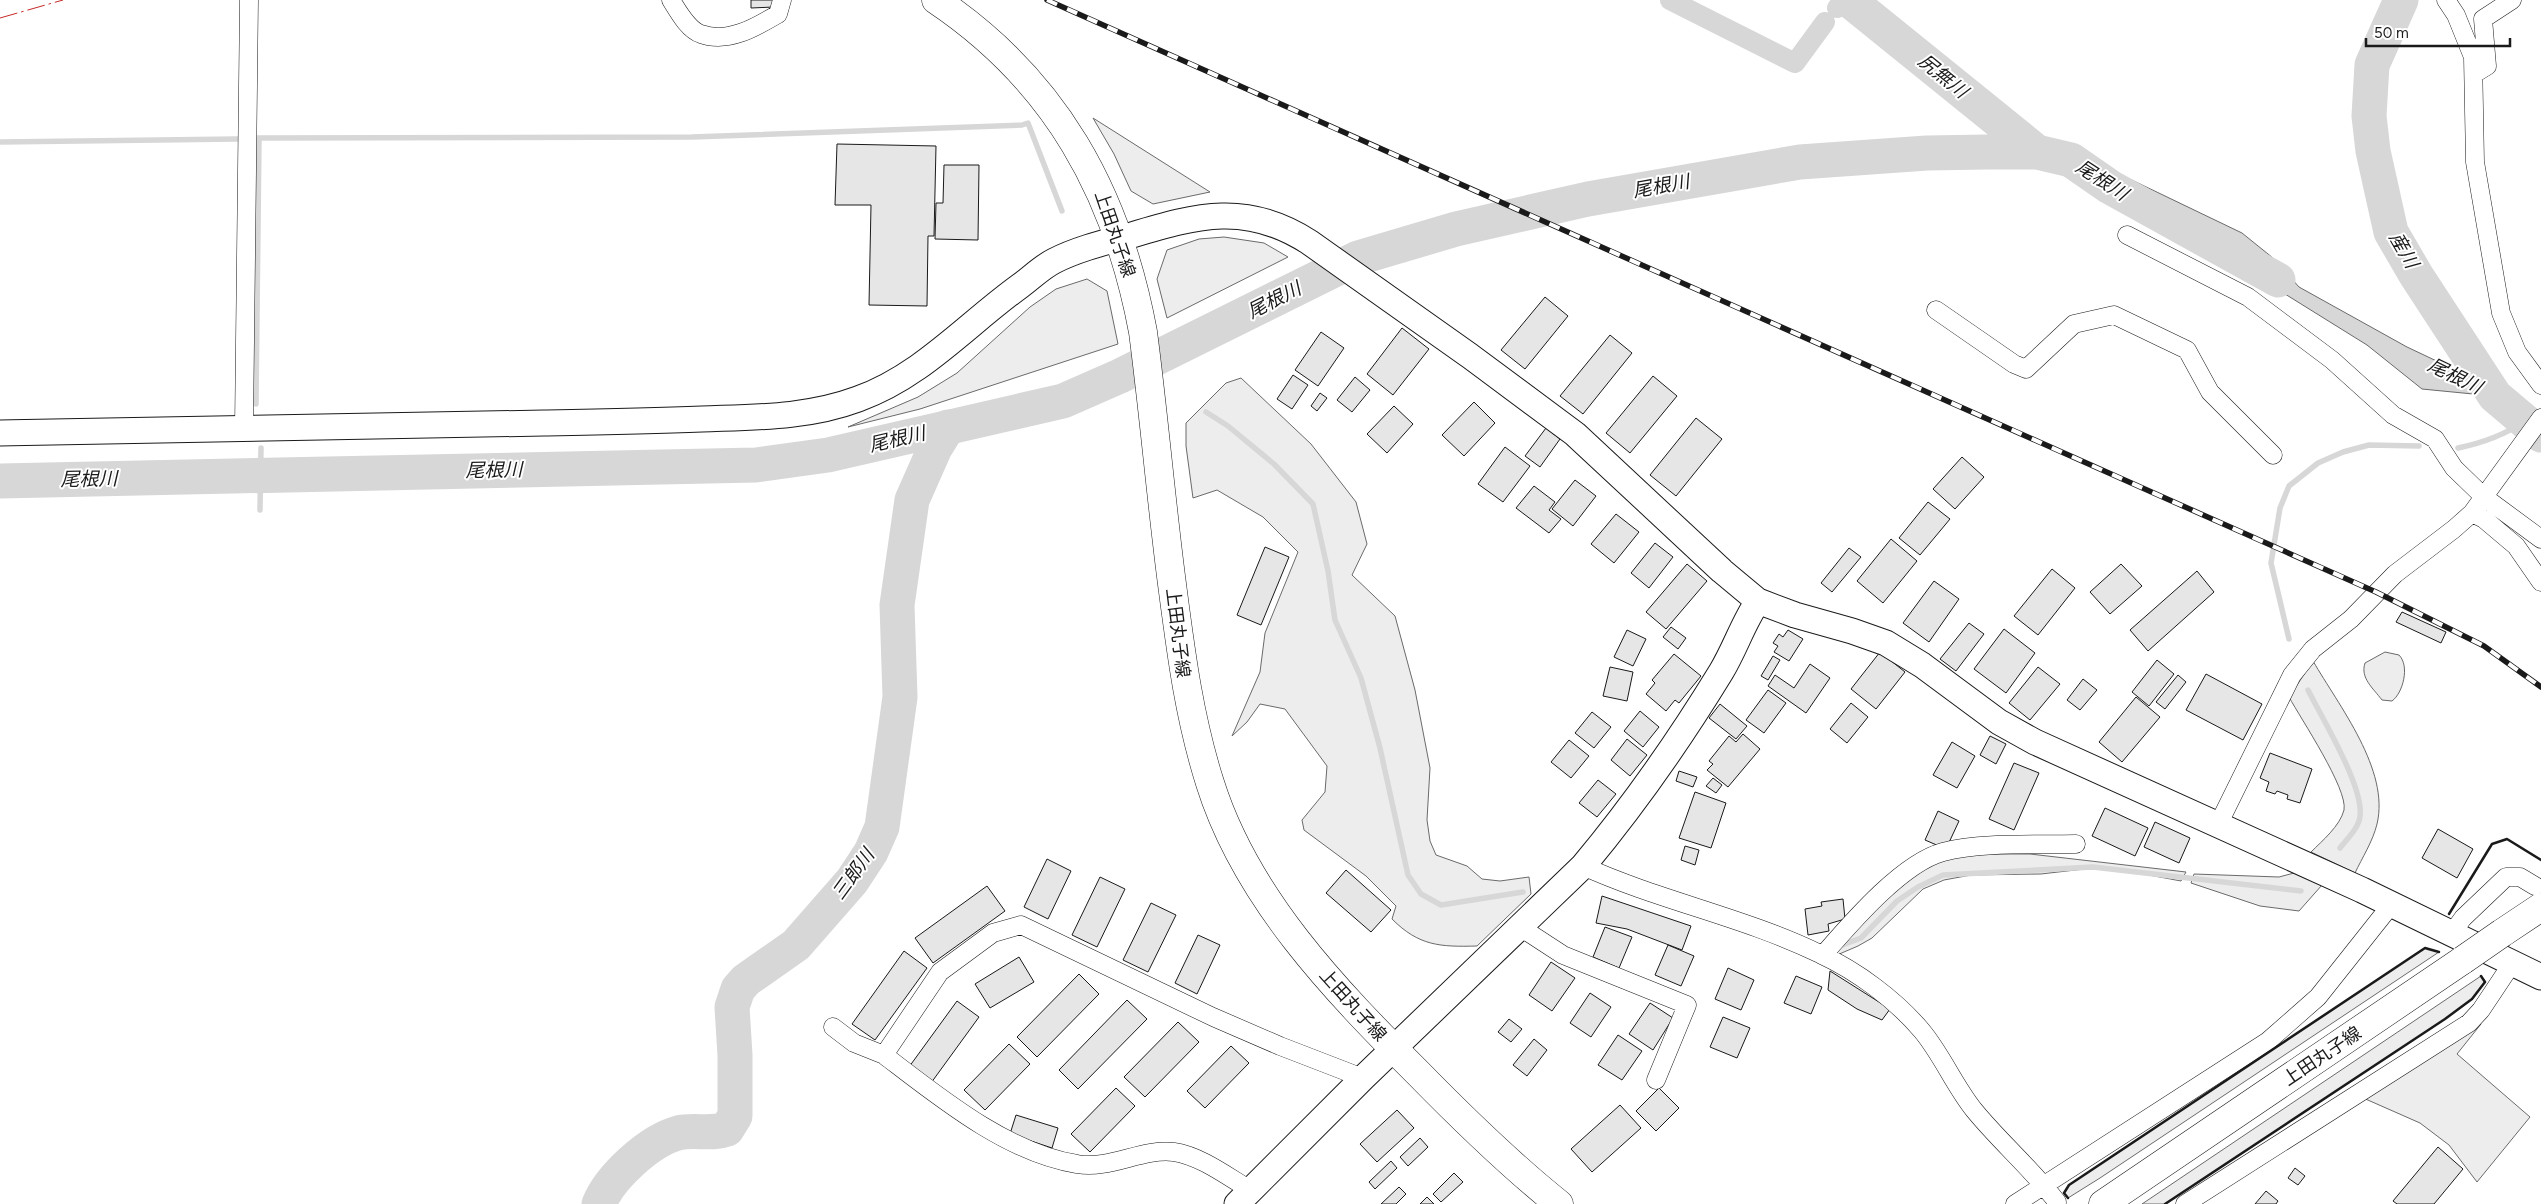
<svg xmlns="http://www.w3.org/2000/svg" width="2541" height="1204" viewBox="0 0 2541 1204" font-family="Figtree,'Noto Sans JP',sans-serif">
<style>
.green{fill:#ededed;stroke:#6a6a6a}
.water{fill:#d7d7d7;stroke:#6a6a6a}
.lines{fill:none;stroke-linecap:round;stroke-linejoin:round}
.stream{stroke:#d7d7d7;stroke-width:5.5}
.canal{stroke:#d7d7d7;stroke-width:20}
.river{stroke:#d7d7d7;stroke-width:35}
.building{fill:#e6e6e6;stroke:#1a1a1a}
.street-casing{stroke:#1a1a1a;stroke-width:19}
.secondary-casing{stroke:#1a1a1a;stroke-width:27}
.primary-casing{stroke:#1a1a1a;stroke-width:29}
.street{stroke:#fff;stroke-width:18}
.secondary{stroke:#fff;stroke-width:25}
.primary{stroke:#fff;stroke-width:28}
.rail-casing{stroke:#1a1a1a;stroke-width:5.5}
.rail{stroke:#fff;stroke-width:4;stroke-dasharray:11;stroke-linecap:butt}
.primary-bridge-casing{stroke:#1a1a1a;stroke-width:29;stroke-linecap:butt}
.primary-bridge{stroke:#fff;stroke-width:28}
.wall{stroke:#1a1a1a;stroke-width:2.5}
.power{stroke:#c62828;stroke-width:1;stroke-dasharray:18 4 2.5 4;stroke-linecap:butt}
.labels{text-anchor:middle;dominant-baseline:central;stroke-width:4;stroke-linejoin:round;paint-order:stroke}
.street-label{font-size:18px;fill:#1a1a1a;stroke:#fff}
.water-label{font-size:19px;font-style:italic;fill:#1a1a1a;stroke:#fff}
</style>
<rect width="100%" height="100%" fill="#fff"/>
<path class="green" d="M1093 118 1210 192 1153 204 1131 191 1114 154Z
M1224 237 1264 243 1288 257 1167 318 1157 279 1167 250 1199 239Z
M1087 279 1107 291 1118 344 920 409 848 427 918 397 957 373 1030 307 1056 289Z
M1241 378 1311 444 1356 502 1367 544 1352 575 1395 616 1415 690 1430 768 1427 820 1430 841 1436 855 1467 866 1482 879 1500 881 1529 877 1531 894 1477 946C1440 947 1419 946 1392 919L1396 906 1366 876 1304 830 1302 820 1325 792 1327 766 1285 709 1260 704 1247 722 1232 736 1260 672 1265 633 1298 552 1263 517 1217 490 1193 498 1186 446V423L1226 383Z
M2385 652 2399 655C2410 666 2403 693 2392 701L2382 700C2373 688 2360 678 2365 663Z
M2313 661C2339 706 2390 770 2377 824 2373 841 2362 858 2355 873L2311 852C2322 841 2340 826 2344 810 2348 789 2301 719 2289 697Z
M1979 854H2030L2186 872 2181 881 2133 872 2093 868 2041 874 1971 875 1944 880 1923 889 1872 938 1858 946 1837 955 1832 951 1881 901 1936 860Z
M2294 873 2322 885 2299 911 2260 906 2191 883 2194 874 2279 877Z
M2425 948 2439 952 2100 1178 2068 1198 2064 1193 2069 1185Z
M2481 976 2485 982 2472 999 2445 1019 2165 1204H2142Z
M2481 1024 2457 1054 2530 1117 2477 1182 2449 1145 2420 1123 2361 1097Z"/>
<path class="water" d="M2061 146 2242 233 2273 258 2299 287 2407 347 2481 382 2541 429V446L2508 415 2473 394 2422 389 2367 345 2248 271 2221 238 2182 221 2161 206 2118 187 2094 171 2037 152Z"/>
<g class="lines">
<path class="stream" d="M256 138 692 137 1022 125 1028 123 1062 211
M0 142 237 139
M256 404 259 138
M1206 412 1228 426 1274 464 1313 504 1328 571 1335 620 1361 678 1380 748 1408 875 1421 894 1441 905 1523 892
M2458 448C2482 443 2503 436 2523 422
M260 510 261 448
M2289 639 2271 563 2280 508 2289 486 2318 463 2343 452 2369 445 2419 446
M2308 690C2322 718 2364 787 2360 816 2359 828 2347 839 2340 848
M1837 947 1861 938 1897 901 1918 887 1943 875 2093 867 2301 891"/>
<path class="canal" d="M1670 0 1795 63 1825 22
M1837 8 1843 0"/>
<path class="river" d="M1849 0 2037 152
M2401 0 2372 65 2369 116 2373 151 2391 232 2416 275 2495 396 2541 435
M0 481 756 465 828 455 1063 401 1120 376 1358 258 1456 229 1588 199 1800 162 1927 153 1987 152H2037L2071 160 2110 187 2278 280
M599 1204C610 1177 649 1141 678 1133 694 1129 711 1135 727 1129L735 1116V1055L732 1007 738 989 746 980 796 945 852 881 871 852 882 827 900 697 897 605 912 500 935 448 948 427"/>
</g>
<path class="building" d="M751 0H773L774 7 751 8Z
M837 144 936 146 934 236H928L927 306 869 305 871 205H835Z
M944 165H979L978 240 935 239 936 203H943Z
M1545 297 1568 316 1525 369 1501 350Z
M1402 328 1429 349 1393 395 1367 374Z
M1321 332 1344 348 1318 386 1295 370Z
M1610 335 1632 353 1583 414 1560 396Z
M1293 375 1308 385 1292 409 1277 399Z
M1653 376 1677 396 1630 453 1606 433Z
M1355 377 1370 390 1352 412 1337 400Z
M1320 393 1327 398 1317 411 1311 406Z
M1474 402 1495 423 1464 456 1442 435Z
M1394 406 1413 424 1387 453 1367 434Z
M1696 418 1722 439 1676 496 1650 475Z
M1546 428 1560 439 1540 467 1525 456Z
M1505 447 1530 466 1503 502 1478 484Z
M1962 457 1984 477 1955 509 1933 489Z
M1575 480 1596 496 1573 526 1552 509Z
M1534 486 1555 502 1549 510 1561 519 1549 533 1516 508Z
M1928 502 1950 519 1920 555 1899 538Z
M1616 514 1639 532 1614 563 1591 544Z
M1891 539 1917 561 1883 603 1857 581Z
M1655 543 1673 557 1649 588 1631 573Z
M1265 547 1289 557 1261 625 1237 615Z
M1849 548 1861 557 1832 592 1821 583Z
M1687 564 1707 581 1666 629 1646 612Z
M2121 564 2142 586 2110 614 2090 592Z
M2052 569 2075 588 2038 635 2014 616Z
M2197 571 2214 592 2148 651 2130 630Z
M1934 581 1959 599 1929 642 1903 623Z
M2402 612 2446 632 2441 643 2396 622Z
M1969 623 1984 634 1956 671 1940 659Z
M1671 627 1686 638 1678 649 1663 637Z
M2004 629 2035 653 2006 693 1974 669Z
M1627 630 1646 639 1633 666 1614 657Z
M1788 630 1803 639 1789 661 1774 652 1778 646 1773 643 1779 634 1783 637Z
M1880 652 1905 672 1876 709 1851 689Z
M1674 654 1701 676 1679 703 1675 700 1666 711 1646 694 1655 683 1652 680Z
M1773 656 1780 660 1768 680 1761 676Z
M2157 660 2174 674 2149 706 2132 692Z
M1810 664 1830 678 1806 713 1768 686 1775 675 1794 688Z
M1610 667 1633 672 1627 701 1603 696Z
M2038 667 2060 684 2030 720 2009 703Z
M2206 674 2262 704 2243 740 2186 710Z
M2178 675 2186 682 2165 709 2156 702Z
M2083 679 2097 690 2080 710 2067 700Z
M1768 690 1786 703 1764 733 1746 720Z
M2136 697 2160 717 2122 762 2099 742Z
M1851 703 1868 717 1847 743 1830 729Z
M1720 704 1747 726 1736 739 1709 718Z
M1640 711 1659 727 1643 747 1624 731Z
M1592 712 1611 727 1594 748 1575 733Z
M1743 734 1760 749 1728 787 1707 770 1713 764 1709 761 1729 736 1736 742Z
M1990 736 2006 744 1996 764 1980 755Z
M1627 739 1647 755 1630 776 1611 760Z
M1569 740 1589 756 1571 778 1551 762Z
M1952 742 1975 756 1957 788 1933 775Z
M2270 753 2312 769 2300 803 2287 799 2288 795 2277 791 2275 794 2266 791 2269 782 2260 778Z
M2014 763 2039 773 2014 830 1989 819Z
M1679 771 1697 777 1693 787 1676 781Z
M1713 778 1722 785 1716 793 1706 786Z
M1598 780 1616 794 1597 817 1579 803Z
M1695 792 1726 803 1711 848 1679 838Z
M2105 808 2148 828 2135 856 2092 836Z
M1938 811 1959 821 1946 849 1925 840Z
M2155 822 2190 838 2179 863 2144 847Z
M2438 829 2473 849 2457 878 2422 858Z
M1685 846 1699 850 1695 865 1681 860Z
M1047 859 1071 871 1048 919 1024 907Z
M1346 870 1391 910 1371 932 1326 893Z
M1100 877 1125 889 1097 947 1072 935Z
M987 886 1005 911 933 963 915 938Z
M1602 896 1691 926 1682 950 1627 929 1596 923Z
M1843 899 1845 919 1828 924 1829 931 1808 935 1805 909 1822 906 1821 902Z
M1151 903 1176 915 1148 972 1123 960Z
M1605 927 1632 937 1619 968 1593 957Z
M1198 935 1220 945 1197 994 1175 983Z
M1668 945 1694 956 1681 986 1655 975Z
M904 951 927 968 875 1040 852 1024Z
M1019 957 1034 982 990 1008 975 984Z
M1551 962 1575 978 1552 1011 1529 995Z
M1728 968 1754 980 1741 1010 1715 999Z
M1830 971 1890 1009 1882 1020 1857 1009 1828 990Z
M1079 974 1099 994 1037 1057 1017 1037Z
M1796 976 1822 987 1811 1014 1784 1003Z
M1590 993 1611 1007 1591 1037 1570 1023Z
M1127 1000 1147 1019 1078 1089 1059 1070Z
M957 1001 979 1017 931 1083 909 1067Z
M1650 1003 1673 1018 1653 1050 1629 1034Z
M1723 1017 1750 1028 1737 1058 1710 1047Z
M1509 1019 1522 1029 1511 1042 1498 1032Z
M1178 1022 1199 1042 1145 1097 1124 1077Z
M1618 1035 1642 1051 1622 1080 1598 1065Z
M1534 1039 1547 1050 1527 1076 1513 1065Z
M1009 1044 1030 1064 985 1110 964 1090Z
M1231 1046 1249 1063 1205 1108 1187 1091Z
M1116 1088 1135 1106 1090 1152 1071 1134Z
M1659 1088 1679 1108 1656 1131 1636 1111Z
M1620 1105 1641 1128 1592 1172 1571 1149Z
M1397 1110 1414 1128 1377 1162 1360 1144Z
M1016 1115 1058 1128 1052 1148 1010 1134Z
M1420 1138 1428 1147 1408 1166 1400 1157Z
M2438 1147 2463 1169 2434 1204H2397L2393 1201Z
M1391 1161 1397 1168 1375 1189 1369 1182Z
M2295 1168 2305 1176 2298 1185 2288 1178Z
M1454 1173 1463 1182 1441 1202 1433 1194Z
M1399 1187 1406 1194 1396 1204H1381Z
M2266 1191 2278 1201 2276 1204H2255Z
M1427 1197 1434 1204H1420Z"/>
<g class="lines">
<g class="street-casing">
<path id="street" d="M671 0C678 11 688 30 701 34 728 44 756 27 778 14L782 0
M2446 0 2456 15 2473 57 2475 162 2501 313 2517 352 2541 385
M2474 74 2487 66 2483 19 2512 0
M2127 235 2248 297 2332 360 2393 415 2435 439 2454 468 2484 497 2541 539
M1936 310 2014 364 2026 369 2074 324 2114 315 2187 350 2210 392 2273 455
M244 427 249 0
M2472 513 2484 519 2516 546 2541 582
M2218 825 2292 675 2313 649 2351 619 2395 574 2454 529 2472 513 2541 418
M1583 866C1660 901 1744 917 1820 954 1857 971 1896 1000 1922 1031 1942 1055 1954 1085 1974 1110 2000 1142 2032 1169 2057 1202
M1520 927 1563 955 1687 1005 1656 1080
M2452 933 2463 918 2506 877H2520L2535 886
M1823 955C1851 923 1902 863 1943 852 1980 842 2037 845 2076 844
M833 1027 854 1043 884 1055
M1252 1191C1228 1177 1201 1156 1174 1152 1142 1148 1110 1170 1077 1164 1007 1153 939 1097 884 1055L940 972 993 933 1021 925 1213 1017 1280 1046 1363 1078
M2015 1204 2268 1041 2318 997 2391 905
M2185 1204 2469 1023 2481 1010 2513 962"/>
</g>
<g class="secondary-casing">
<path id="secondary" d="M0 433C181 429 362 426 544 423 596 422 649 421 702 419 755 417 807 418 858 399 922 376 966 325 1020 286 1031 278 1042 267 1054 261 1077 249 1106 242 1132 235 1198 215 1247 202 1309 242L1470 356 1575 434 1722 571 1758 601 1795 615 1852 631 1886 643 1922 665 1999 722 2035 742 2362 890 2541 977
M1237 1204 1363 1078 1583 866C1634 805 1680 739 1721 672 1735 649 1743 623 1758 601"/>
</g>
<g class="primary-casing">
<path id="primary" d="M936 0C1055 80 1117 192 1143 332 1154 416 1161 500 1172 584 1181 653 1189 717 1210 783 1246 898 1335 990 1418 1073 1463 1119 1509 1164 1559 1204
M2502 933 2541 907
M2103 1204 2463 960"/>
</g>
<use href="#street" class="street"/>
<use href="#secondary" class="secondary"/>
<use href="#primary" class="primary"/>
<g class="rail-casing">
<path id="rail" d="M1047 0 2376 592 2484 646 2541 687"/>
</g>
<use href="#rail" class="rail"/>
<g class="primary-bridge-casing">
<path id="primary-bridge" d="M2463 960 2502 933"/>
</g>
<use href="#primary-bridge" class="primary-bridge"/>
<path class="wall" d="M2449 914 2492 844 2507 839 2541 860
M2068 1198 2064 1193 2069 1185 2425 948 2439 952
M2165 1204 2445 1019 2472 999 2485 982 2481 976"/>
<path class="power" d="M0 18 63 0"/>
</g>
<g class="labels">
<g class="street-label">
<text transform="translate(1115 234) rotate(71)">上田丸子線</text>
<text transform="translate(1178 633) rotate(83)">上田丸子線</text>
<text transform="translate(1353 1005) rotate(48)">上田丸子線</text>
<text transform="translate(2322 1056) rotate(-34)">上田丸子線</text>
</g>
<g class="water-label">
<text transform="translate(1943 76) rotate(39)">尻無川</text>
<text transform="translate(2102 180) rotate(33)">尾根川</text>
<text transform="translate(1661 186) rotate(-10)">尾根川</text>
<text transform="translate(2404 250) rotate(60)">産川</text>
<text transform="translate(1274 300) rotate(-27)">尾根川</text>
<text transform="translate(2455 376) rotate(26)">尾根川</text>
<text transform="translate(897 439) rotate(-13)">尾根川</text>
<text transform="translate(494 470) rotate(-1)">尾根川</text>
<text transform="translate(89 479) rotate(-1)">尾根川</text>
<text transform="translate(853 874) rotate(-54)">三郎川</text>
</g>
</g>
<path d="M2366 38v8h144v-8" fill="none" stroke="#1a1a1a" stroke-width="2.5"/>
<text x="2374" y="38" font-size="15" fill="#1a1a1a" stroke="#ffffff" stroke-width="4" paint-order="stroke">50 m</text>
</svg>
